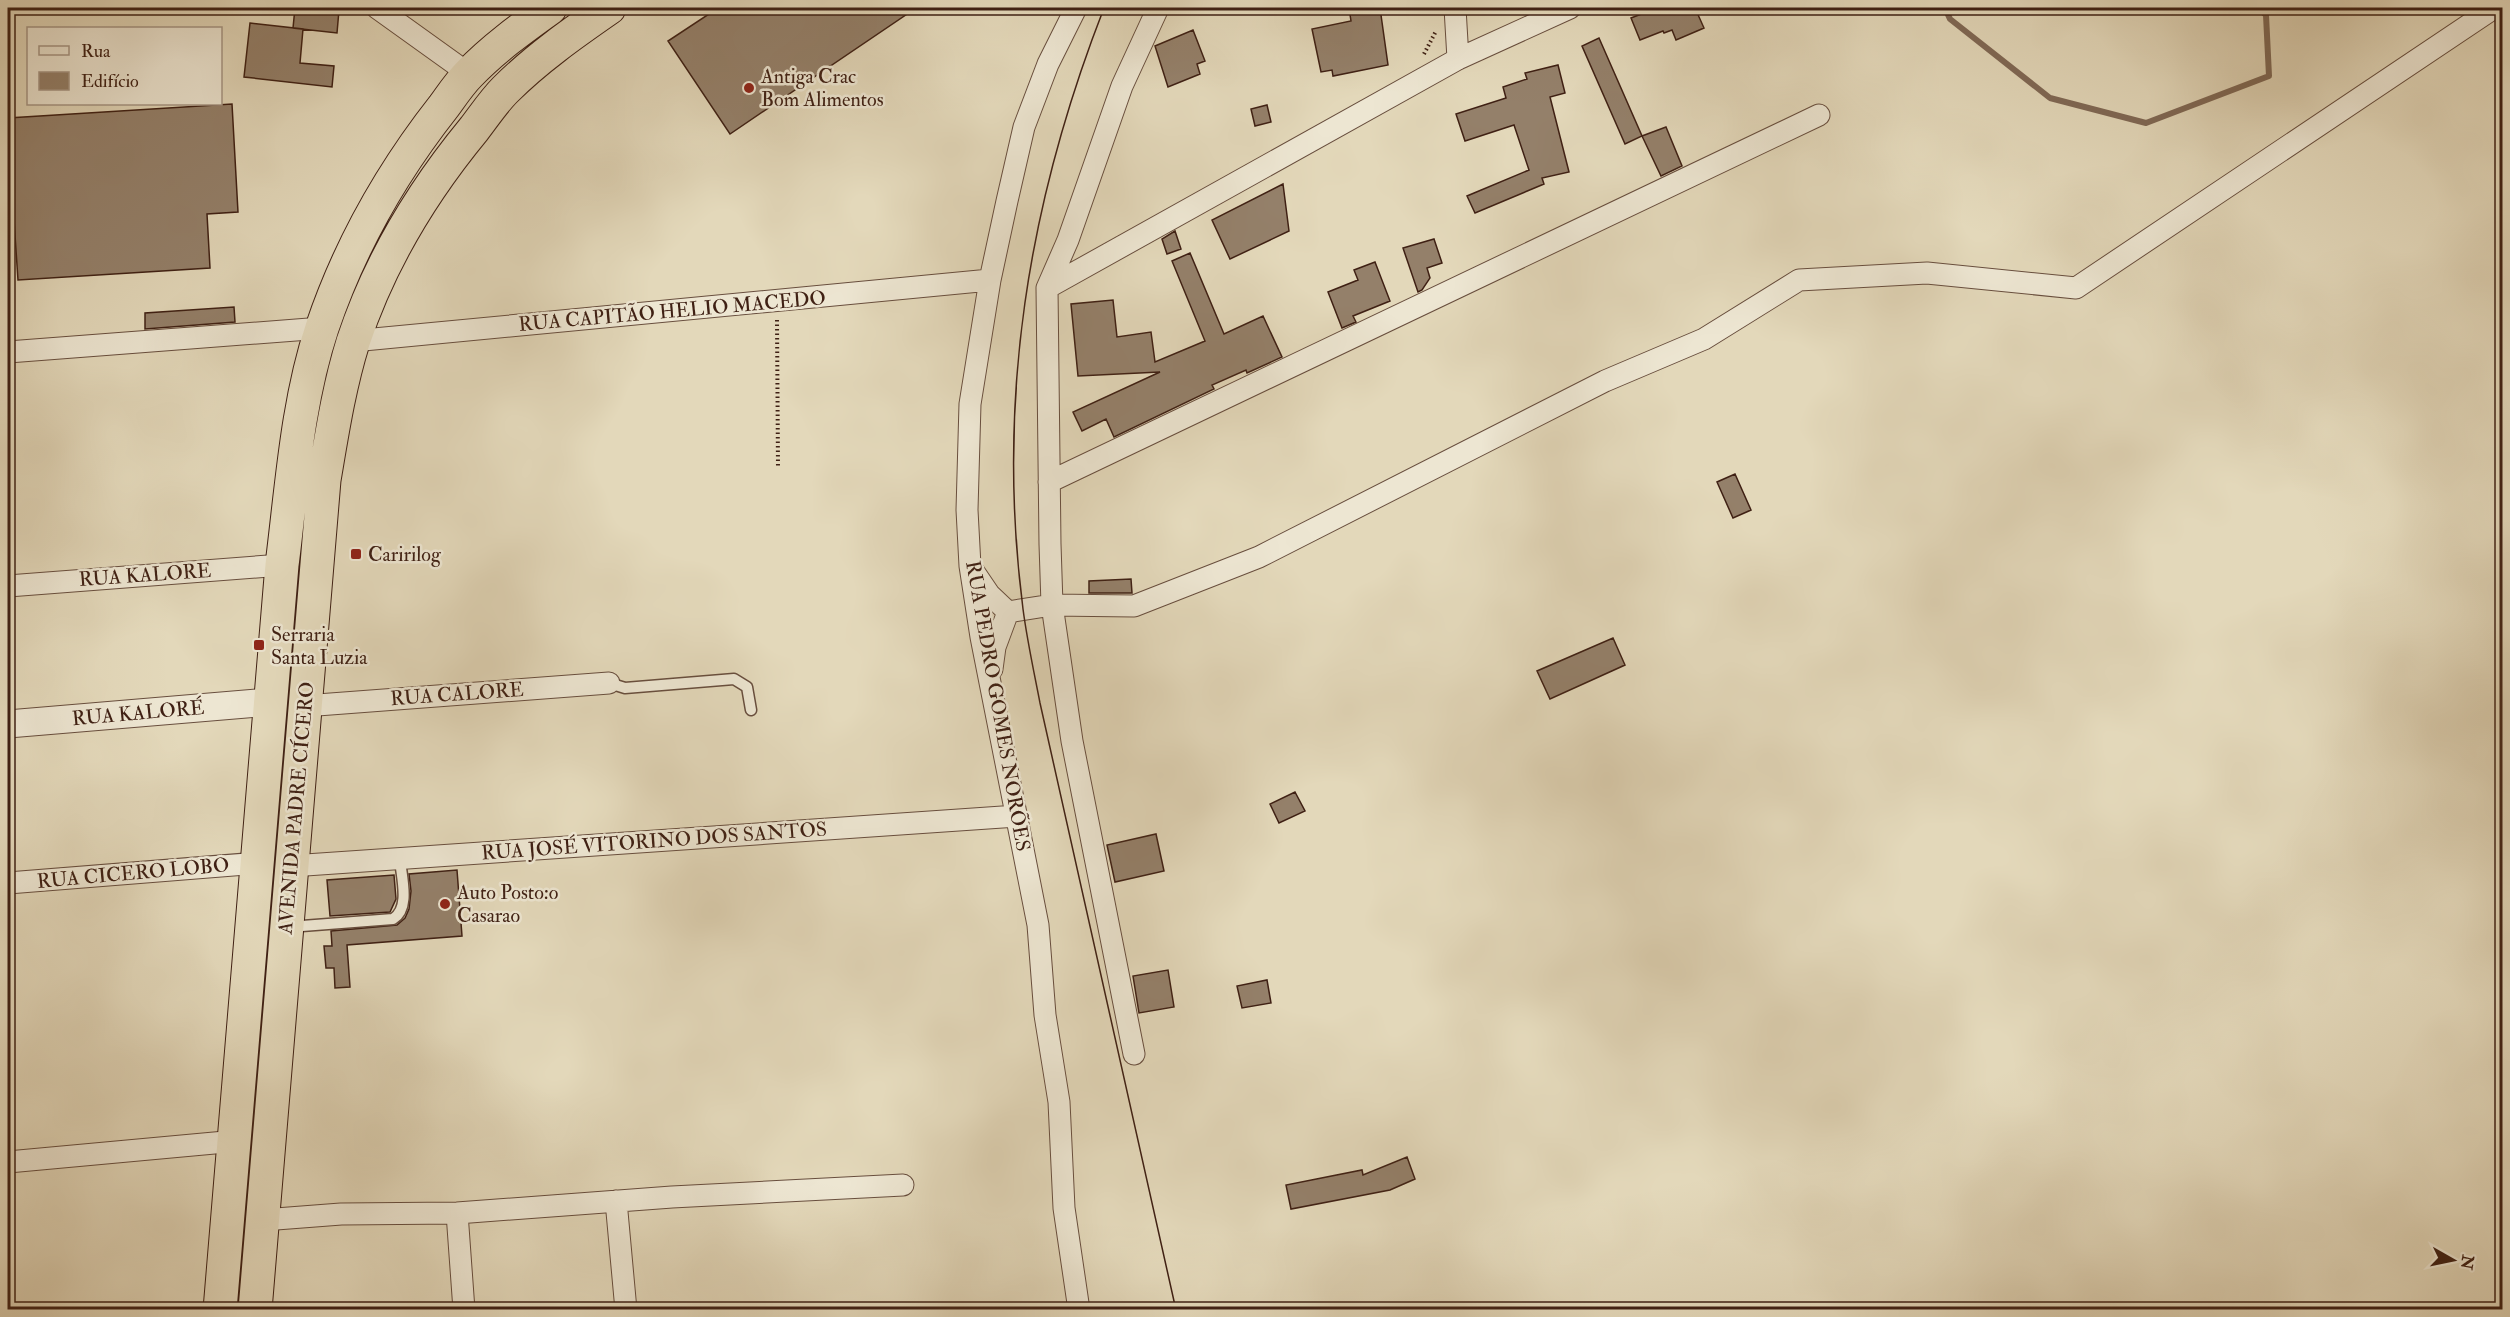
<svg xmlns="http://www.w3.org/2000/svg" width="2510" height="1317" viewBox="0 0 2510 1317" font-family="'IM FELL Double Pica',serif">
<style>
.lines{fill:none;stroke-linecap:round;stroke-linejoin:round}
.stream{stroke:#806956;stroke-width:6}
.building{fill:#94806a;stroke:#3f2014;stroke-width:1.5}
.service-casing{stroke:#684e3e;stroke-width:13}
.minor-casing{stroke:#684e3e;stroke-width:23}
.tertiary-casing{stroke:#684e3e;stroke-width:29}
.trunk-casing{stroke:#3f2014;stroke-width:35}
.path{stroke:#3f2014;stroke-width:4;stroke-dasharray:1.5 3;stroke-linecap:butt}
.service{stroke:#ede6d2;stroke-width:10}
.minor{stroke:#ede6d2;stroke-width:21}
.tertiary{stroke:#ede6d2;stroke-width:27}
.trunk{stroke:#e3d8ba;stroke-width:33}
.tram{stroke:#3f2014;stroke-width:1.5}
.poi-dot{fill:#8f2418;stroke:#ede6d2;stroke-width:2}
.labels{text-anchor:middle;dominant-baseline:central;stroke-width:5;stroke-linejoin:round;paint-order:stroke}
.poi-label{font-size:20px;fill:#3f2014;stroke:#ede6d2;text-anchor:start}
.street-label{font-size:20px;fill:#3f2014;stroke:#ede6d2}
</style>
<rect width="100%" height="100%" fill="#e3d8ba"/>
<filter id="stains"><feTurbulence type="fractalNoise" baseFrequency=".00333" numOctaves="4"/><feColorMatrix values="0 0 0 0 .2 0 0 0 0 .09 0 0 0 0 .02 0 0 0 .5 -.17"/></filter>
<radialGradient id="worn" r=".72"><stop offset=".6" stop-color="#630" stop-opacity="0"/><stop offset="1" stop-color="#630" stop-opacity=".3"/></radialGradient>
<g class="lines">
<path class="stream" d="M1945 8 1950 19 2050 98 2146 123 2269 76 2266 15 2258 8"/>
</g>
<path class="building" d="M295 8 339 10 337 33 293 28Z
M718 8H916L730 134 668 41Z
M1349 8H1380L1388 65 1333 76 1332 70 1321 72 1312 29 1351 21Z
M1657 8H1695L1704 28 1676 40 1672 30 1664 33 1663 31 1640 40 1631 18Z
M250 23 303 29 300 63 334 66 332 87 244 77Z
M1193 30 1205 61 1197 64 1200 74 1168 87 1155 46Z
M1599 38 1642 136 1625 144 1582 46Z
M1558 65 1565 93 1550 97 1569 172 1542 178 1544 184 1475 213 1467 196 1529 170 1514 125 1465 141 1456 114 1506 98 1503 87 1527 79 1525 73Z
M232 104 238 212 207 214 210 268 18 280 13 205H8V118Z
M1267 105 1271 122 1255 126 1251 109Z
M1666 127 1682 166 1661 176 1642 136Z
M1283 184 1289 231 1230 259 1212 220Z
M1175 231 1181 249 1167 254 1162 239Z
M1434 239 1442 263 1427 268 1430 278 1422 290 1418 292 1403 248Z
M1190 253 1224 334 1263 316 1282 357 1247 373 1246 370 1212 385 1214 389 1114 437 1106 419 1082 431 1073 412 1160 372 1078 376 1071 304 1113 300 1117 337 1151 332 1155 362 1205 341 1172 261Z
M1375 262 1390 301 1353 316 1356 322 1342 328 1328 292 1358 280 1354 270Z
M234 307 235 322 145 329V313Z
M1735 474 1751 510 1733 518 1717 482Z
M1131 579 1132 593H1089V581Z
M1613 638 1625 665 1550 699 1537 671Z
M1295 792 1305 811 1279 823 1270 804Z
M1156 834 1164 871 1115 882 1107 845Z
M457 870 462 936 347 945 350 987 335 988 334 968H326L324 946H332L331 931 397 925 405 918 409 909 411 891 409 874Z
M394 875 396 899 390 912 330 916 327 880Z
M1168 970 1174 1007 1139 1013 1133 976Z
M1267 980 1271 1003 1242 1008 1237 986Z
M1407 1157 1415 1179 1390 1190 1291 1209 1286 1185 1362 1170 1363 1175Z"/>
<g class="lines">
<g class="service-casing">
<path id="service" d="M609 683 625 688 734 679 747 687 751 710
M289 927 393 919C411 908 401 876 400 859"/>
</g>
<g class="minor-casing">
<path id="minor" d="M377 8 469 74
M1076 8 1048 64 1024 127 1007 201 990 280 970 404 967 510 970 566 981 637 1038 925 1045 1015 1059 1102 1064 1208 1079 1310
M1455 8 1458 59
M1047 288 1458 59 1570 8
M353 341 990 280
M8 352 322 328
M1049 482 1819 115
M970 566 989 594 1008 612 1052 605 1134 606 1259 557 1605 381 1704 339 1799 280 1927 273 2076 288 2494 8
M8 586 282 565
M992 669 995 647 1008 612
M304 706 609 683
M291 866 1017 816
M8 883 258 863
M1134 1054 1072 741 1052 605 1050 544 1047 288 1068 240 1122 86 1158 8
M8 1162 236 1141
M616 1201 626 1310
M457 1213 464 1310
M263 1220 341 1214 457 1213 672 1197 903 1185"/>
</g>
<g class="tertiary-casing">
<path id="tertiary" d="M8 724 269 702"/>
</g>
<g class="trunk-casing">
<path id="trunk" d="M220 1310 282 565C292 486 297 403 322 328 349 248 392 172 444 106 452 95 460 83 469 74 493 49 522 28 550 8
M255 1310 324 480C332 433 339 387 353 342 379 263 422 192 474 129 484 116 494 101 505 90 536 59 573 33 609 8"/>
</g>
<path class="path" d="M1424 54 1436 31
M777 320 778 468"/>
<use href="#service" class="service"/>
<use href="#minor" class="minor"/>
<use href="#tertiary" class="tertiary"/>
<use href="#trunk" class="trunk"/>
<path class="tram" d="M1104 8C1028 203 996 400 1023 609 1027 640 1034 672 1040 703L1176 1310"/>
</g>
<g class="poi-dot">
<circle cx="749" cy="88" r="6"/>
<rect x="350" y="548" width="12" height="12" rx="3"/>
<rect x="253" y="639" width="12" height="12" rx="3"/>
<circle cx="445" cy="904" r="6"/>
</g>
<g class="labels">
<g class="poi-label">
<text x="761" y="76">Antiga Crac<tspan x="761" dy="23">Bom Alimentos</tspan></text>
<text x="368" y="554">Caririlog</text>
<text x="271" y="634">Serraria<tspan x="271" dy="23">Santa Luzia</tspan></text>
<text x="457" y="892">Auto Posto:o<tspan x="457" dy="23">Casarao</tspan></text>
</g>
<g class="street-label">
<text transform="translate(672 311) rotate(-5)">RUA CAPITÃO HELIO MACEDO</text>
<text transform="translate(145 575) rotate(-4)">RUA KALORE</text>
<text transform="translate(457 694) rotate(-4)">RUA CALORE</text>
<text transform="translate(998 706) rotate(80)">RUA PEDRO GOMES NORÕES</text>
<text transform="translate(138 713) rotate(-5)">RUA KALORÉ</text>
<text transform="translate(296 808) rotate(-85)">AVENIDA PADRE CÍCERO</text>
<text transform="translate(654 841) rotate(-4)">RUA JOSÉ VITORINO DOS SANTOS</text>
<text transform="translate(133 873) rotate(-5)">RUA CICERO LOBO</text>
</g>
</g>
<rect width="2510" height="1317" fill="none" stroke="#e3d8ba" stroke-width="30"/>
<rect x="9" y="9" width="2492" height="1299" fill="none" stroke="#3f2014" stroke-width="3"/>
<rect x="15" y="15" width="2480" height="1287" fill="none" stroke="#3f2014" stroke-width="1.5"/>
<rect x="27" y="27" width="195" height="78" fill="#ede6d2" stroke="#a79786" stroke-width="1.5"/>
<rect x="39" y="46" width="30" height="9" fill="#ede6d2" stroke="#a79786" stroke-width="1.5"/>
<text x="81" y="57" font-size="18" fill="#3f2014">Rua</text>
<rect x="39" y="72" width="30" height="18" fill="#94806a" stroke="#a79786" stroke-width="1.5"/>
<text x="81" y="87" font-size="18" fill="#3f2014">Edifício</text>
<g transform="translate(2453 1260) rotate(99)" stroke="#ede6d2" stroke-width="4.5" paint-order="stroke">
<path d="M0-4.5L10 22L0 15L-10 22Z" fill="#3f2014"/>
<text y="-9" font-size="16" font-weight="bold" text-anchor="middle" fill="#3f2014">N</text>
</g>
<rect width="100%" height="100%" filter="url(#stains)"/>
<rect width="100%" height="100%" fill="url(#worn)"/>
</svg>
